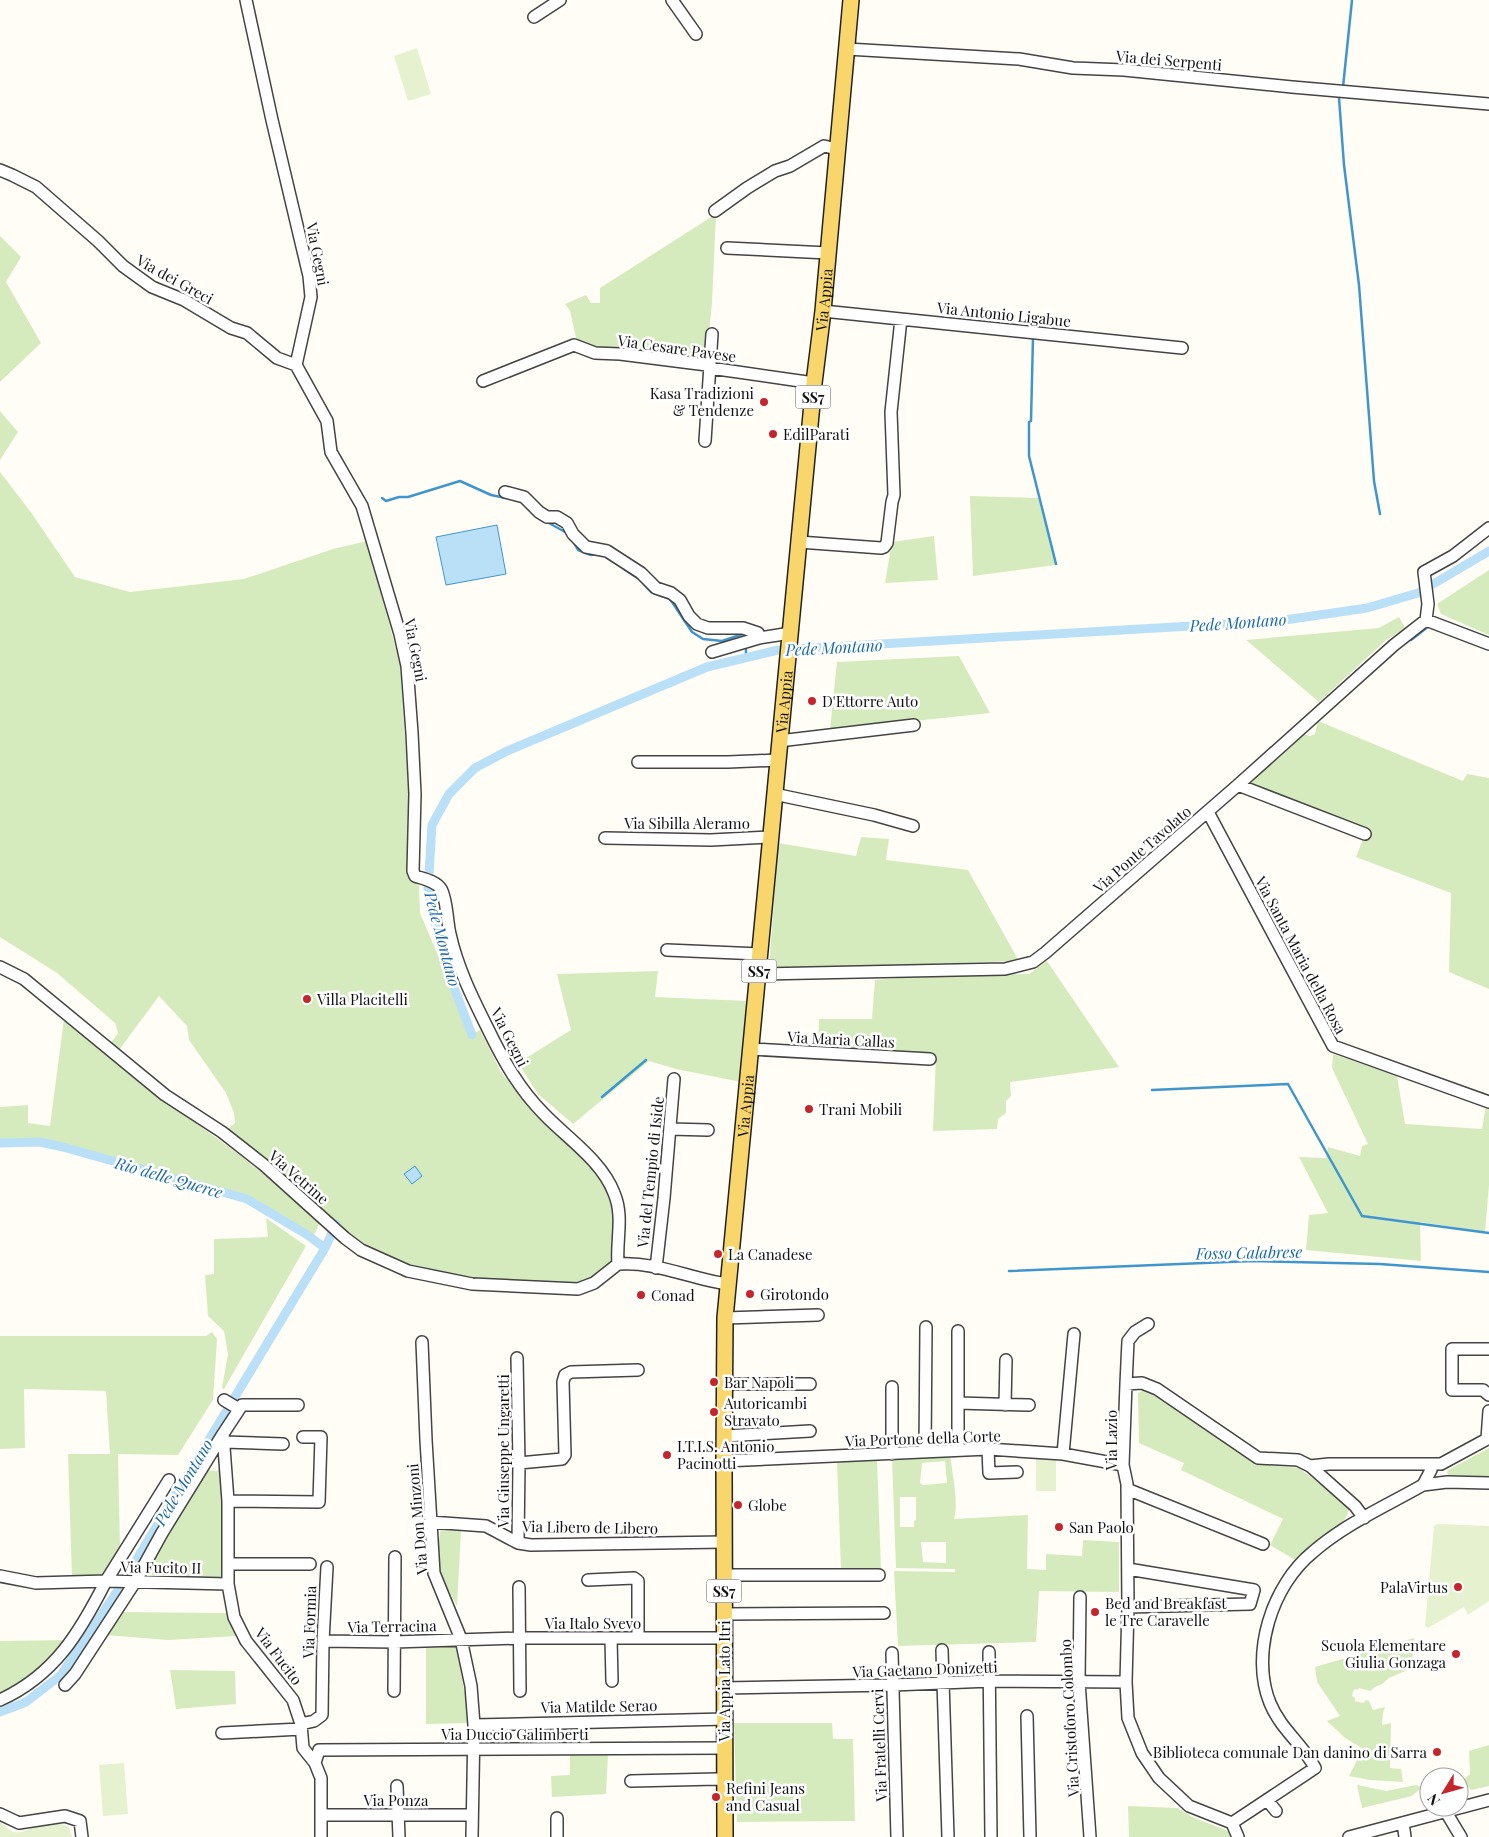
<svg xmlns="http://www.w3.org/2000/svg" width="1489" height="1837" viewBox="0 0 1489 1837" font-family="'Playfair Display',serif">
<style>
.green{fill:#d5ebbd;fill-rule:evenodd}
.pitch{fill:#e6f2cf}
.water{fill:#b9e0f7;stroke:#3f96cf}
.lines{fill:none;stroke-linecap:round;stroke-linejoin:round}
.stream{stroke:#3f96cf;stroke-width:2.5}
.canal{stroke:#b9e0f7;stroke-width:9}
.minor-casing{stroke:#444;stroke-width:14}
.major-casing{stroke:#222;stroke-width:18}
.minor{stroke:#fff;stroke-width:11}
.major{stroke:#f9d66b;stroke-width:15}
.poi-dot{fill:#c4262e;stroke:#fff;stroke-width:2}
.labels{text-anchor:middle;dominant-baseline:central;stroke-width:5;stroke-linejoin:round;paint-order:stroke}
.shield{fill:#fff;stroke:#585858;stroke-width:1}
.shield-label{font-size:14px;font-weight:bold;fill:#111}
.street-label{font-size:15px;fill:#111;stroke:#fff}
.poi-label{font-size:15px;fill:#111;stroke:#fff;text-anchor:start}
.water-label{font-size:16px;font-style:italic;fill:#1768a6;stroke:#fff}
</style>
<rect width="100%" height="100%" fill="#fffdf5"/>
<path class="green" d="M716 214 712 303 706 362 594 350 577 342 570 311 565 304 586 295 591 303H600V288Z
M0 236 21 257 6 282 41 343 0 382Z
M0 411 18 432 0 460Z
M0 472 30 511 75 577 130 592 244 579 333 549 367 541 400 664 409 797V880L419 884 420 913 440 960 468 1036 480 1030 501 1072 532 1112 595 1171 608 1194 616 1214 614 1259C606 1271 593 1279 580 1284L480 1279 459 1276 411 1266 376 1252 342 1228 253 1149 228 1129 235 1123 234 1113 226 1093 189 1040 187 1026 159 996 119 1050 111 1043 118 1033 115 1023 57 973 0 937Z
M970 496 1038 498 1056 565 973 576Z
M934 536 938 580 885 583 892 542Z
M1489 570V635L1441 614 1437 604Z
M1399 617 1405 628 1385 641 1319 702 1246 640 1379 628Z
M959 656 990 713 830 730 837 662Z
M1318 721 1463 781 1467 774 1489 778V989L1449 972 1451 893 1356 857 1366 832 1248 783 1303 734 1310 736 1315 734Z
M861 837 889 839 886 860 968 870 1019 961 769 969 778 843 856 856Z
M1047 961 1119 1067 1010 1082 1011 1096 1006 1101V1113L998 1119 997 1129 933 1131 936 1055 818 1048 819 1019H872L875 980 939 975 1029 974Z
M658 971 655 997 748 1001 741 1082 676 1069 649 1061 573 1124 538 1094 518 1063 571 1030 557 974Z
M64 1019 141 1083 241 1156 321 1221 314 1235 249 1197 42 1138 0 1139V1107L28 1105V1123L50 1126Z
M1333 1054 1397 1076 1405 1124 1482 1129 1486 1105 1489 1106V1185L1485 1232 1420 1222 1421 1261 1306 1250 1309 1215 1328 1213 1299 1157 1326 1158 1328 1147 1360 1156 1362 1146 1368 1144 1332 1068Z
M266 1218 306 1246 224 1389 222 1388 228 1354 224 1331 208 1316 205 1275 214 1274V1239L268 1237Z
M212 1332 217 1339 213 1400 178 1455 118 1454 120 1549 102 1578 72 1577 68 1454H110L106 1391 24 1389 25 1448 0 1449V1336H206Z
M1144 1390 1156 1394 1257 1464 1299 1468 1343 1502 1349 1510 1343 1523 1297 1561 1270 1545 1283 1519 1181 1470 1184 1463 1139 1443 1138 1393Z
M1489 1448V1477L1449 1476 1447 1473 1448 1470Z
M950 1455C952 1472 959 1503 954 1519L1028 1515 1027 1569 1046 1570V1554L1082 1556 1083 1540 1119 1542V1592L1039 1591 1036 1642 898 1646 894 1571 955 1572V1569L896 1568 892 1459ZM945 1461 947 1483 923 1485 920 1483 922 1463ZM900 1497H916V1520L914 1521V1527H900ZM921 1542H946V1563L923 1562Z
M877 1458 881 1570H841L837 1462Z
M223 1466 226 1576 222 1581 143 1579 206 1470 217 1471Z
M441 1528 461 1530 457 1606C440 1574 434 1565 441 1528Z
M119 1612 227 1613 237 1636 168 1640 105 1635Z
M1414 1638 1412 1668 1389 1678 1382 1684 1373 1688 1371 1691 1359 1688 1358 1690 1354 1689 1352 1696 1355 1698V1701L1363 1703 1366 1700 1369 1701 1373 1710 1385 1707 1383 1713 1382 1725 1391 1723 1390 1768 1401 1769 1403 1782 1370 1780 1349 1776 1363 1749 1344 1737 1327 1721 1340 1716 1317 1682 1315 1667Z
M69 1640 34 1677 0 1696V1641Z
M456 1645 470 1723 426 1724V1646Z
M170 1670 235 1671 236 1704 176 1709Z
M734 1723H832L833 1739H853L855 1821 737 1822Z
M1489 1745V1786L1471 1790 1463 1780 1470 1774 1469 1751Z
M570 1755H608L606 1794 552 1797 551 1776 570 1775Z
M1357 1785 1386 1791 1416 1785 1422 1787 1412 1796 1362 1808Z
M1128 1806 1178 1808 1192 1817 1226 1830 1231 1834 1230 1837H1129Z"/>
<path class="pitch" d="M417 48 431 94 408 101 394 56Z
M1036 1458H1056V1491H1036Z
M1437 1524 1489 1526V1601L1468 1615 1464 1607 1428 1628 1425 1626 1434 1526Z
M124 1763 128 1814 103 1816 99 1765Z
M0 1821C13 1836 18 1834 34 1827 44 1823 60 1822 69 1827L72 1837H0Z"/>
<path class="water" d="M497 525 506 574 446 585 436 537Z
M415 1166 422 1176 412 1184 404 1174Z"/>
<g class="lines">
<path class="stream" d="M1343 87 1352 0
M1339 98 1344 165 1359 285 1374 481 1380 514
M1033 337 1031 421 1029 422V456L1056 564
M382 498 386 501 399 497H408L460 481 491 495 506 498
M547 522 567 533
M573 541 578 550 591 555 596 554
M624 569 639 579 651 592 670 599 692 632 703 639 722 641 743 634 746 637
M1411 640 1429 626
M746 645V658
M1152 1090 1288 1084 1362 1216 1489 1233
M602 1097 646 1060
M1009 1271 1252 1261 1380 1264 1489 1272"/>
<path class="canal" d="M472 1035 450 977 436 928 428 891 432 825 449 794 475 768 505 752 707 667 778 650 1278 621 1367 608 1418 593 1489 551
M0 1143 40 1142 63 1147 247 1199 306 1234 325 1248
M0 1712 26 1702 61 1675 118 1590 325 1248 336 1224"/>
<g class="minor-casing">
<path id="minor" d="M246 0 272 120 309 276 311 297 296 365 327 421 331 452 362 506 400 634 407 666 412 733 415 794 413 871 415 876C424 879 436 881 441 889 447 899 447 922 450 934 457 967 473 999 488 1029 503 1060 519 1089 544 1114 567 1138 602 1161 614 1193 624 1216 616 1240 618 1264
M672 0 696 34
M534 17 560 0
M847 49 1019 59 1073 68 1124 70 1292 87 1489 104
M0 170 12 175 36 187 98 241 123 266 152 287 184 300 231 328 247 333 277 358 296 365
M715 211 747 188 775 171 790 166 824 146 837 149
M727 248 828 253
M823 311 1182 348
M483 381 574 345 595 353 620 354 707 365 710 368 814 383
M705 441 712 334
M505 492 524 497 539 512 547 517H557L567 523 573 534 586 547 607 551 641 573 656 588 671 593 680 600 689 616 697 624 708 628H743L758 633 759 638 791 633
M799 542 881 548 884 547 887 543 892 502 894 495 891 412 901 319
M1426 620 1428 604 1424 572 1453 556 1489 528
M712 652 759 638
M779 741 914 725
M638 762H728L778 760
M1238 785 1365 834
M774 794 874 815 913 826
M1208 812 1333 1046 1489 1102
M605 838 711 840 770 837
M667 950 760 954
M0 967 24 979 165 1095 222 1132 264 1165 345 1238 361 1250 408 1271 472 1284 578 1289 594 1283 618 1264
M759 974 1005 969 1033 962 1045 953 1238 785 1394 645 1426 620 1489 644
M751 1049 930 1059
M670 1129 708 1130
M618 1264C655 1261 691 1279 727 1284
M656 1268 664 1198 674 1079
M725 1318 818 1315
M422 1342 426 1440 434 1573 461 1639 471 1686 474 1725 472 1837
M1489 1349H1452V1390H1483L1489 1395
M517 1358 519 1463 518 1543
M724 1384H810
M1126 1384 1128 1341 1135 1332 1148 1324
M224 1400 239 1409
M958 1403 1029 1405
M298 1405H242L223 1434 228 1501V1584L234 1617 246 1641 293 1700 301 1724 303 1748 315 1763 321 1778V1837
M1005 1405 1006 1360
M724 1436 810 1431
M1487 1439 1489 1411
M224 1442 283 1444
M988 1449 989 1473 1017 1472
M958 1450V1331
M925 1452 926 1327
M892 1454V1387
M1063 1454 1074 1334
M724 1461 988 1449 1063 1454 1123 1465
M519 1463 562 1459 565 1455 563 1382 565 1375 571 1372 638 1370
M1431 1464V1470L1423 1485 1447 1482 1489 1483
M1310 1466 1355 1506 1364 1518
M1127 1489 1263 1544
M228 1501 319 1502 321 1437H303
M430 1522 486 1526 518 1543 531 1545 724 1542
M229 1564H310
M1128 1569 1254 1590 1250 1604 1128 1607
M724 1575H879
M0 1576 36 1583 106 1581 169 1480
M588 1580 634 1578 638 1581V1638
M519 1587 520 1691
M1080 1597 1079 1682 1090 1837
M724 1614 884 1613
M611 1639 612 1681
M323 1641 394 1642 520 1638H725
M942 1650 948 1837
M989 1652 991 1837
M892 1653 897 1837
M65 1685 75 1674 135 1582 162 1533 223 1434
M724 1688 893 1685 990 1681 1126 1682
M394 1691 395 1557
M0 1700C55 1675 80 1632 106 1581L228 1584
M1027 1716 1030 1837
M301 1724 314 1721 322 1715 323 1641 327 1567
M474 1725 725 1719
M222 1733 301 1729
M315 1763 319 1750 725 1748
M631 1781 717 1779 725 1781
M397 1786 399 1837
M1268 1801 1276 1811
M1446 1812 1461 1837
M0 1814 19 1823 65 1816 80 1821 82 1837
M321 1815H471
M1232 1823 1315 1768C1303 1744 1281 1730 1270 1703 1250 1654 1272 1585 1313 1552 1345 1524 1386 1506 1423 1485
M1403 1823 1405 1837
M557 1837V1818
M1238 1837 1232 1823 1189 1806 1159 1778 1142 1753 1128 1718 1126 1682 1128 1607 1127 1484 1123 1465 1126 1384 1142 1383 1157 1389 1258 1458 1298 1460 1310 1466 1329 1464H1441L1489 1438
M1349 1837 1489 1800"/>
</g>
<g class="major-casing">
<g id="major">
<path id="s1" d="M725 1837 724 1461 725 1318 814 383 823 311 851 0"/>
</g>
</g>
<use href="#minor" class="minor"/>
<use href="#major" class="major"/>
</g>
<g class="poi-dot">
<circle cx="764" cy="402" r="5"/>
<circle cx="773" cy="434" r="5"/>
<circle cx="812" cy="701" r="5"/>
<circle cx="307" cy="999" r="5"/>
<circle cx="809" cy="1109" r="5"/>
<circle cx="718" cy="1254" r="5"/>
<circle cx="750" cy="1294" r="5"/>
<circle cx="641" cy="1295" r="5"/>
<circle cx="714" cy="1382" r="5"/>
<circle cx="714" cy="1412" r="5"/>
<circle cx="667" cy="1455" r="5"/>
<circle cx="738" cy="1505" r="5"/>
<circle cx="1059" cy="1527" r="5"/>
<circle cx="1458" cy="1587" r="5"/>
<circle cx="1095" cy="1612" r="5"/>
<circle cx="1456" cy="1654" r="5"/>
<circle cx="1437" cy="1752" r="5"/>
<circle cx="716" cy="1797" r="5"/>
</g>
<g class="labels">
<g class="shield">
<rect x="795.5" y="385.5" width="35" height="23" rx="4"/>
<rect x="741.5" y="959.5" width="35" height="23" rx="4"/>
<rect x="706.5" y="1579.5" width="35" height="23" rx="4"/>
</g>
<g class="shield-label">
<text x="813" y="397">SS7</text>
<text x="759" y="971">SS7</text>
<text x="724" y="1591">SS7</text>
</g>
<g class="street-label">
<text transform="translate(1169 60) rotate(5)">Via dei Serpenti</text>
<text transform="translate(318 254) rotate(79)">Via Gegni</text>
<text transform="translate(175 279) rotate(29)">Via dei Greci</text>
<text stroke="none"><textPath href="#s1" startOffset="1542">Via Appia</textPath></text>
<text transform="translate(1004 314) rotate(6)">Via Antonio Ligabue</text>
<text transform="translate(677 348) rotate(8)">Via Cesare Pavese</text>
<text transform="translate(416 650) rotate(79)">Via Gegni</text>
<text stroke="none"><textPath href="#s1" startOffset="1138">Via Appia</textPath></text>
<text x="687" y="823">Via Sibilla Aleramo</text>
<text transform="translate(1142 849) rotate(-41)">Via Ponte Tavolato</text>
<text transform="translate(1301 955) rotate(62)">Via Santa Maria della Rosa</text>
<text transform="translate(510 1037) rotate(63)">Via Gegni</text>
<text transform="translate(841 1039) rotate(3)">Via Maria Callas</text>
<text stroke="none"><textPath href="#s1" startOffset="732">Via Appia</textPath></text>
<text transform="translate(650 1172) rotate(-84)">Via del Tempio di Iside</text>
<text transform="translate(299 1177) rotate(41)">Via Vetrine</text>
<text transform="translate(923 1438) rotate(-2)">Via Portone della Corte</text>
<text transform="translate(1111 1440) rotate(-90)">Via Lazio</text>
<text transform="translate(503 1451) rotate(-90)">Via Giuseppe Ungaretti</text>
<text transform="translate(417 1519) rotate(-95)">Via Don Minzoni</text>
<text transform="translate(590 1527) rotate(1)">Via Libero de Libero</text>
<text transform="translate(161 1567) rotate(1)">Via Fucito II</text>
<text transform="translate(309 1622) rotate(-88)">Via Formia</text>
<text x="593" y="1623">Via Italo Svevo</text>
<text transform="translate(392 1626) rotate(-1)">Via Terracina</text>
<text transform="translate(279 1656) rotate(53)">Via Fucito</text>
<text transform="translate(925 1669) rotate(-2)">Via Gaetano Donizetti</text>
<text transform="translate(724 1681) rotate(-90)">Via Appia Lato Itri</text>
<text transform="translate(599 1706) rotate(-1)">Via Matilde Serao</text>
<text transform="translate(1069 1718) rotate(-93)">Via Cristoforo Colombo</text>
<text x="515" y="1734">Via Duccio Galimberti</text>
<text transform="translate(879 1745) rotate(-92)">Via Fratelli Cervi</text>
<text x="396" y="1800">Via Ponza</text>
</g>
<g class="poi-label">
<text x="754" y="393" text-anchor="end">Kasa Tradizioni<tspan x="754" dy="17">&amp; Tendenze</tspan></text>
<text x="783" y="434">EdilParati</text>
<text x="822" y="701">D'Ettorre Auto</text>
<text x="317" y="999">Villa Placitelli</text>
<text x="819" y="1109">Trani Mobili</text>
<text x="728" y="1254">La Canadese</text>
<text x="760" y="1294">Girotondo</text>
<text x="651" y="1295">Conad</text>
<text x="724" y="1382">Bar Napoli</text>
<text x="724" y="1403">Autoricambi<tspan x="724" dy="17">Stravato</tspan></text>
<text x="677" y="1446">I.T.I.S. Antonio<tspan x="677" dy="17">Pacinotti</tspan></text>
<text x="748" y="1505">Globe</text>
<text x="1069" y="1527">San Paolo</text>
<text x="1448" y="1587" text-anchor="end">PalaVirtus</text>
<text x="1105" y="1603">Bed and Breakfast<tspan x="1105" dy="17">le Tre Caravelle</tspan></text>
<text x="1446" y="1645" text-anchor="end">Scuola Elementare<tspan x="1446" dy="17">Giulia Gonzaga</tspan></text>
<text x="1427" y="1752" text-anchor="end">Biblioteca comunale Dan danino di Sarra</text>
<text x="726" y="1788">Refini Jeans<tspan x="726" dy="17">and Casual</tspan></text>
</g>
<g class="water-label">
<text transform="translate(1238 622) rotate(-4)">Pede Montano</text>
<text transform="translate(834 647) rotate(-3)">Pede Montano</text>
<text transform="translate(443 939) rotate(75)">Pede Montano</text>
<text transform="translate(169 1177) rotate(16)">Rio delle Querce</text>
<text transform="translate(1249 1252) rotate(-1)">Fosso Calabrese</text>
<text transform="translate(183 1482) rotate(-59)">Pede Montano</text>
</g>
</g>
<g transform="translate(1444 1792) rotate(233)"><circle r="24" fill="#ffffff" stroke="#a0a0a0"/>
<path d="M0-4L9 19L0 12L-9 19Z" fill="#c4262e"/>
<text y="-8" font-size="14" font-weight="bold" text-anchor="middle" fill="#111111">N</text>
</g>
</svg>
